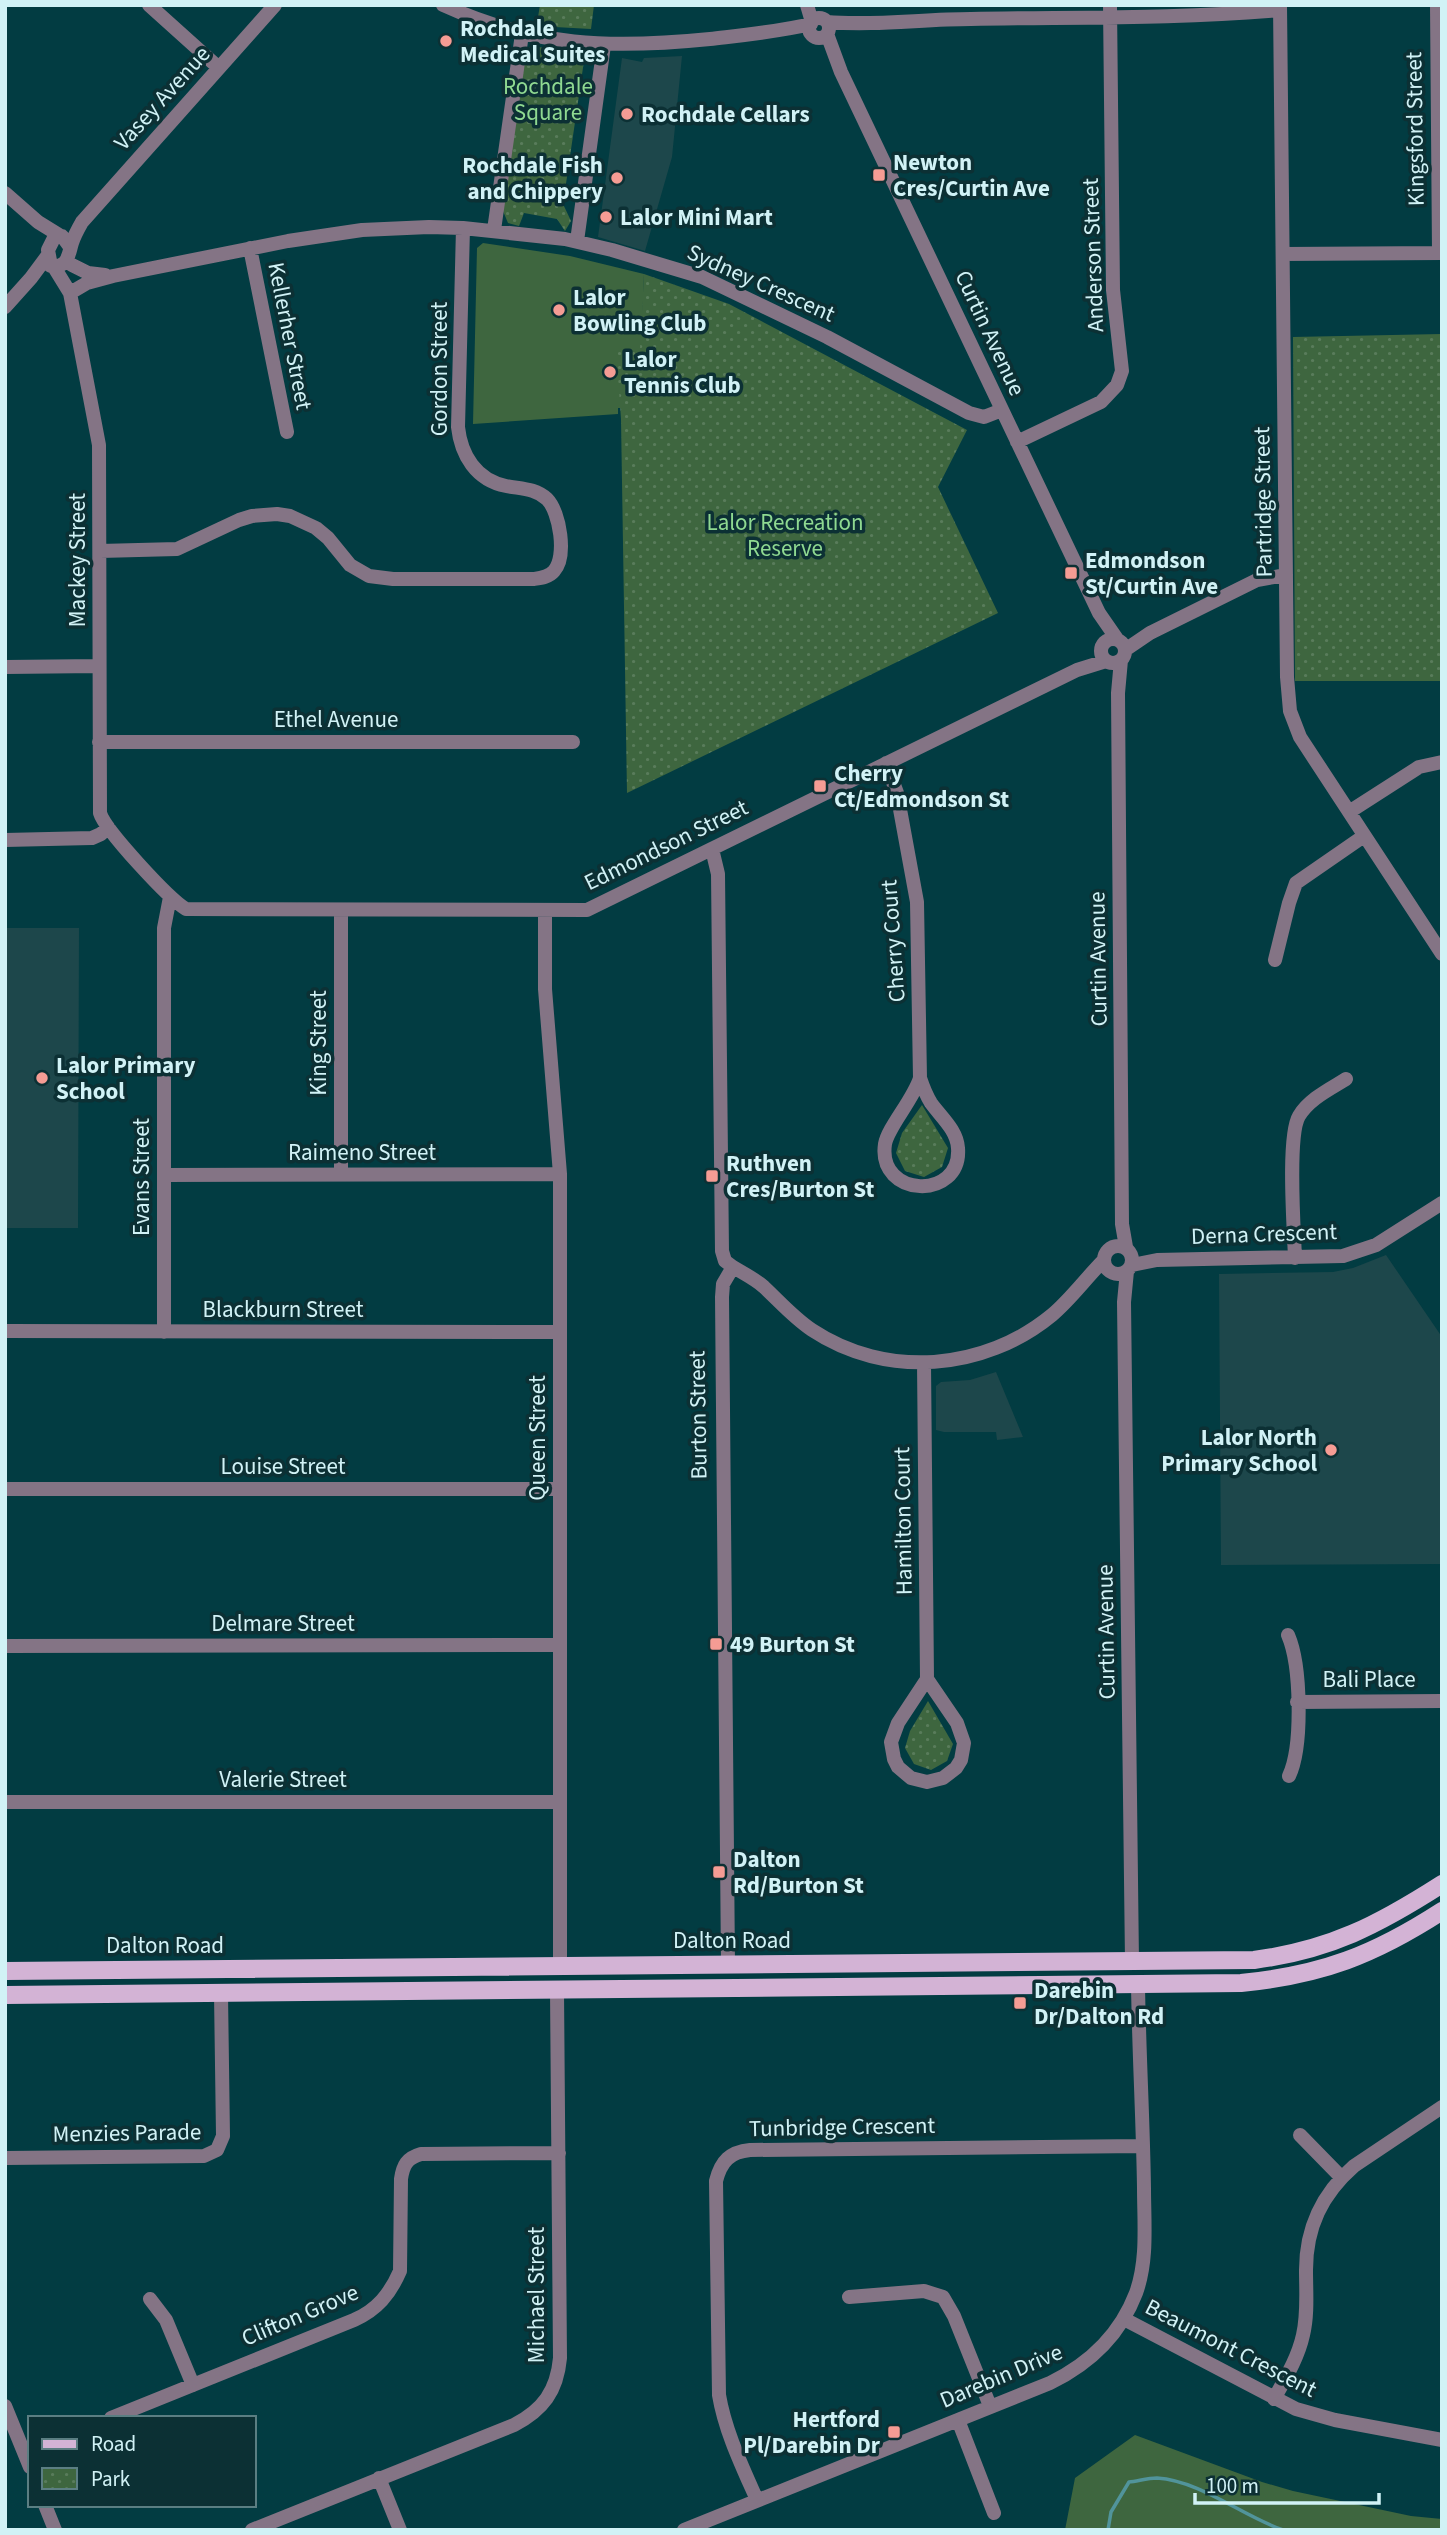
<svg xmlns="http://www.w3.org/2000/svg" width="1447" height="2535" viewBox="0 0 1447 2535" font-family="'Source Sans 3',sans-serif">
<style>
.built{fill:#1d474b}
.grass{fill:#3e663f}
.park{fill:url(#park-dots)}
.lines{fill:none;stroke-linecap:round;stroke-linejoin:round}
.stream{stroke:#51949b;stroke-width:3.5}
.minor{stroke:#847485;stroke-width:14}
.major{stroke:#d3b3d5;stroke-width:18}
.poi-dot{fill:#f59c94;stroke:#0c3034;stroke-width:2.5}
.labels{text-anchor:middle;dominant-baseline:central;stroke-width:7;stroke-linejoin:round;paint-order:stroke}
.poi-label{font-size:23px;font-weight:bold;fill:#d1f2f6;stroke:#0c3034;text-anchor:start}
.park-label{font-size:23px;fill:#8fd991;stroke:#0c3034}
.street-label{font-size:23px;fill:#d1f2f6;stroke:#0c3034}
</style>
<defs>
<pattern id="park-dots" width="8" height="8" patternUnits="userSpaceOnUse" patternTransform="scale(1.75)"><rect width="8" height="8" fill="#3e663f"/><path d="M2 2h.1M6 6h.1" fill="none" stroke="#597c5b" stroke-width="1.8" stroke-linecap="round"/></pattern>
</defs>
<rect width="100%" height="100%" fill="#023c42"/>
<path class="built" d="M682 56 672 157 645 251 598 237 622 58 642 62 644 58Z
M5 928H79L78 1228H5Z
M1386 1255 1442 1337V1564L1221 1565 1219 1274 1333 1272 1353 1268Z
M996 1372 1023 1437 997 1440 996 1432H944L936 1430V1386L941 1382 970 1380Z"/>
<path class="grass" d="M483 243 570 256 644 274 639 408H618V414L473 424 477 248Z
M1135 2435 1262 2482 1293 2491 1411 2516 1442 2519V2530H1065L1075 2478Z"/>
<path class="park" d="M540 5H594L591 29 555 27 537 23Z
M532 46 585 54 563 204 571 221 565 231 557 219 524 213 519 226 508 223 503 211 525 49Z
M644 274 729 304 967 430 938 487 998 613 627 793 621 419 616 348 640 349Z
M1442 334V681H1295L1293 337Z
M922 1105 948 1148 942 1167 924 1177 905 1171 896 1153 902 1133Z
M928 1701 953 1744 947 1761 931 1770 914 1764 905 1748 910 1731Z"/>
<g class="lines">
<path class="stream" d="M1108 2530 1111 2512 1129 2482C1138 2481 1148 2478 1157 2478 1201 2481 1242 2516 1283 2530"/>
<path class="minor" d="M149 5 219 68
M443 5C535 47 611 49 710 39 744 35 777 32 811 24
M807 5 812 22
M1280 5 1287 677 1290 711 1300 737 1442 954
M1437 5 1439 253
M809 28a10 10 0 1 1 20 0a10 10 0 1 1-20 0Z
M827 22C875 26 922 19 971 19 1074 17 1177 19 1280 10
M827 34 841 72 1099 613 1117 639
M5 193 38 222 59 235
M494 230 522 34
M577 241 604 45
M70 247 62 236 54 238 48 250 51 266C68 268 68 256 72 243 74 236 78 229 82 222L275 5
M250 248 287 432
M1283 254 1442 253
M72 265 88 273 105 275
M54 267 70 293 99 445 100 813C105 830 169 899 186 909L587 910 1077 670 1106 661
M70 293 87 283 113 276 288 241 362 230 429 227 463 228 565 239 612 250 702 277 827 337 969 413 984 417 1002 410
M5 307 31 278 48 255
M1017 442 1101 402 1117 385 1122 371 1113 290 1110 5
M100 551 177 549 239 520 252 516 277 514 290 516 316 528 328 538 350 565 369 576 393 579H534C541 578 549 577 554 571 567 557 560 512 547 499 535 488 521 489 506 486 476 480 461 455 458 427L463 228
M1101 651a12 12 0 1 1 24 0a12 12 0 1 1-24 0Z
M1125 650 1150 633 1257 580 1286 575
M1121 660 1118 693 1122 1224 1126 1247
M5 667 99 666
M99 742H573
M886 763 897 793 917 902 920 1078C923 1087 926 1095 931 1103 941 1117 957 1130 958 1148 962 1201 877 1198 885 1144 888 1127 913 1100 920 1078
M1349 812 1419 767 1442 762
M5 840 92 838 101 834 108 827
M712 849 718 874 722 1251 725 1261 733 1267 723 1284 722 1297 728 1965
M545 911V989L560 1174V1966
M1275 960 1289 903 1296 883 1364 836
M341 1174V911
M164 1175 560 1174
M1104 1260a14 14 0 1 1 28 0a14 14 0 1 1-28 0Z
M1295 1258C1294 1230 1287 1136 1299 1116 1309 1099 1330 1089 1346 1079
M1132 1265 1157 1260 1343 1256 1376 1245 1442 1203
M733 1267C743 1273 755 1279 764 1287 780 1302 794 1318 812 1330 886 1379 984 1371 1052 1315 1071 1299 1086 1278 1104 1260
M1127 1271 1124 1302 1132 1962
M5 1331 560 1332
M164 1332V928L170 897
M924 1363 927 1679 957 1723 964 1743 961 1760 956 1768 943 1778 927 1782 911 1778 898 1767 894 1759 891 1742 898 1723 927 1679
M5 1489H560
M1288 1635C1301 1665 1303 1746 1289 1776
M5 1646 560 1645
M1297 1702 1442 1701
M5 1802H560
M1300 2135 1341 2177
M5 2158 204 2156 217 2150 223 2136 221 1994
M849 2297 924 2291 943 2297 954 2316 990 2406
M150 2299 166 2320 193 2385
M1124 2319 1296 2409 1335 2420 1442 2440
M1274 2399C1285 2379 1298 2358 1303 2335 1308 2314 1306 2292 1306 2270 1306 2227 1322 2194 1354 2166L1442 2107
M5 2406 30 2467
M111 2418 354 2320C377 2310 390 2294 400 2271L401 2179C403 2165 407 2158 421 2154L559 2153
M958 2420 994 2513
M379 2478 400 2530
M757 2500C742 2466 725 2431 719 2395L716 2181C721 2161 730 2152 750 2150L1143 2146
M45 2505 55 2530
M252 2530 514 2425C543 2410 557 2391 560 2358L557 1990
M684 2530 1050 2383C1089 2364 1120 2335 1136 2293 1148 2260 1144 2223 1144 2188 1143 2120 1139 2053 1138 1985"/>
<path class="major" d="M5 1971 1254 1960C1330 1950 1378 1925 1442 1884
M5 1995 1241 1983C1322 1975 1374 1955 1442 1911"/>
</g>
<g class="poi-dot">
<circle cx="446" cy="41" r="7"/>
<circle cx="627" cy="114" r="7"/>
<rect x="872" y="168" width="14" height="14" rx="3.5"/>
<circle cx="617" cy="178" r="7"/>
<circle cx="606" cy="217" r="7"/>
<circle cx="559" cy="310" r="7"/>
<circle cx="610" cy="372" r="7"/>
<rect x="1064" y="566" width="14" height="14" rx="3.5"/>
<rect x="813" y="779" width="14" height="14" rx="3.5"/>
<circle cx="42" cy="1078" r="7"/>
<rect x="705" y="1169" width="14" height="14" rx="3.5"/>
<circle cx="1331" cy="1450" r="7"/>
<rect x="709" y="1637" width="14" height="14" rx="3.5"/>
<rect x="712" y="1865" width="14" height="14" rx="3.5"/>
<rect x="1013" y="1996" width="14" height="14" rx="3.5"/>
<rect x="887" y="2425" width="14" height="14" rx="3.5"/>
</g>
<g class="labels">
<g class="poi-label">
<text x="460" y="28">Rochdale<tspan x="460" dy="26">Medical Suites</tspan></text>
<text x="641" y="114">Rochdale Cellars</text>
<text x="893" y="162">Newton<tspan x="893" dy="26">Cres/Curtin Ave</tspan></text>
<text x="603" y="165" text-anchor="end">Rochdale Fish<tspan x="603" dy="26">and Chippery</tspan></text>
<text x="620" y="217">Lalor Mini Mart</text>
<text x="573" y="297">Lalor<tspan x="573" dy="26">Bowling Club</tspan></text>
<text x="624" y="359">Lalor<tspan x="624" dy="26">Tennis Club</tspan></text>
<text x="1085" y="560">Edmondson<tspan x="1085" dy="26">St/Curtin Ave</tspan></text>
<text x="834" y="773">Cherry<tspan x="834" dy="26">Ct/Edmondson St</tspan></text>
<text x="56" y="1065">Lalor Primary<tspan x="56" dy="26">School</tspan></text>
<text x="726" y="1163">Ruthven<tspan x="726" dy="26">Cres/Burton St</tspan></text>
<text x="1317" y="1437" text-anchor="end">Lalor North<tspan x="1317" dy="26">Primary School</tspan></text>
<text x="730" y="1644">49 Burton St</text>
<text x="733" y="1859">Dalton<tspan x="733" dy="26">Rd/Burton St</tspan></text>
<text x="1034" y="1990">Darebin<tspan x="1034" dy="26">Dr/Dalton Rd</tspan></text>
<text x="880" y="2419" text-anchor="end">Hertford<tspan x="880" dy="26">Pl/Darebin Dr</tspan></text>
</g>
<g class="park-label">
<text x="548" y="86">Rochdale<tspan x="548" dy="26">Square</tspan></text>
<text x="785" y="522">Lalor Recreation<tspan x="785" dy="26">Reserve</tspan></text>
</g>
<g class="street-label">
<text transform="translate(162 98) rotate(-48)">Vasey Avenue</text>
<text transform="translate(1415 129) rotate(-91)">Kingsford Street</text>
<text transform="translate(1093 255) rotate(-92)">Anderson Street</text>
<text transform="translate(761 283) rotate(24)">Sydney Crescent</text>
<text transform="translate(990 333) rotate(65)">Curtin Avenue</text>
<text transform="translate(290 336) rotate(79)">Kellerher Street</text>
<text transform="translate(439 369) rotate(-90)">Gordon Street</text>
<text transform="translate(1263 502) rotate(-91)">Partridge Street</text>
<text transform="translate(77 560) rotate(-90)">Mackey Street</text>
<text x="336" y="719">Ethel Avenue</text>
<text transform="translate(666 845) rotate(-26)">Edmondson Street</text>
<text transform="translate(893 941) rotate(-94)">Cherry Court</text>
<text transform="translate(1098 959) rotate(-91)">Curtin Avenue</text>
<text transform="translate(318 1043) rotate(-90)">King Street</text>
<text x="362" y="1152">Raimeno Street</text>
<text transform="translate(141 1177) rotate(-90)">Evans Street</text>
<text transform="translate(1264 1234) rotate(-2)">Derna Crescent</text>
<text x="283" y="1309">Blackburn Street</text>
<text transform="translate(698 1415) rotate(-91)">Burton Street</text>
<text transform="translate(537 1438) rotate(-90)">Queen Street</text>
<text x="283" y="1466">Louise Street</text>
<text transform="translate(903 1521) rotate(-91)">Hamilton Court</text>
<text x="283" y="1623">Delmare Street</text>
<text transform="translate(1106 1632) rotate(-91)">Curtin Avenue</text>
<text x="1369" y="1679">Bali Place</text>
<text x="283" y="1779">Valerie Street</text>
<text x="732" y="1940">Dalton Road</text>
<text x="165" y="1945">Dalton Road</text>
<text transform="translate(842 2127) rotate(-1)">Tunbridge Crescent</text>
<text transform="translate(127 2133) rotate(-1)">Menzies Parade</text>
<text transform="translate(536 2295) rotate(-90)">Michael Street</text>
<text transform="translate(300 2315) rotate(-23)">Clifton Grove</text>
<text transform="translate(1231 2348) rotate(27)">Beaumont Crescent</text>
<text transform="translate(1001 2376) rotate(-23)">Darebin Drive</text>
</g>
</g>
<rect width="1447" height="2535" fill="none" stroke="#d1f2f6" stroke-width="14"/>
<rect x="28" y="2416" width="228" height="91" fill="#0c3034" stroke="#5b7e82" stroke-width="2"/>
<rect x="42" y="2439" width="35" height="10" fill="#d3b3d5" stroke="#5b7e82" stroke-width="2"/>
<text x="91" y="2451" font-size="21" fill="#d1f2f6">Road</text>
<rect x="42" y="2468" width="35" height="21" fill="url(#park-dots)" stroke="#5b7e82" stroke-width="2"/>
<text x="91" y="2486" font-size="21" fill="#d1f2f6">Park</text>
<path d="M1195 2493v10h184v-10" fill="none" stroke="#d1f2f6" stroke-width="3.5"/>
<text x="1206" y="2493" font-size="21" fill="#d1f2f6" stroke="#0c3034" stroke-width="5" paint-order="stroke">100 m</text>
</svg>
